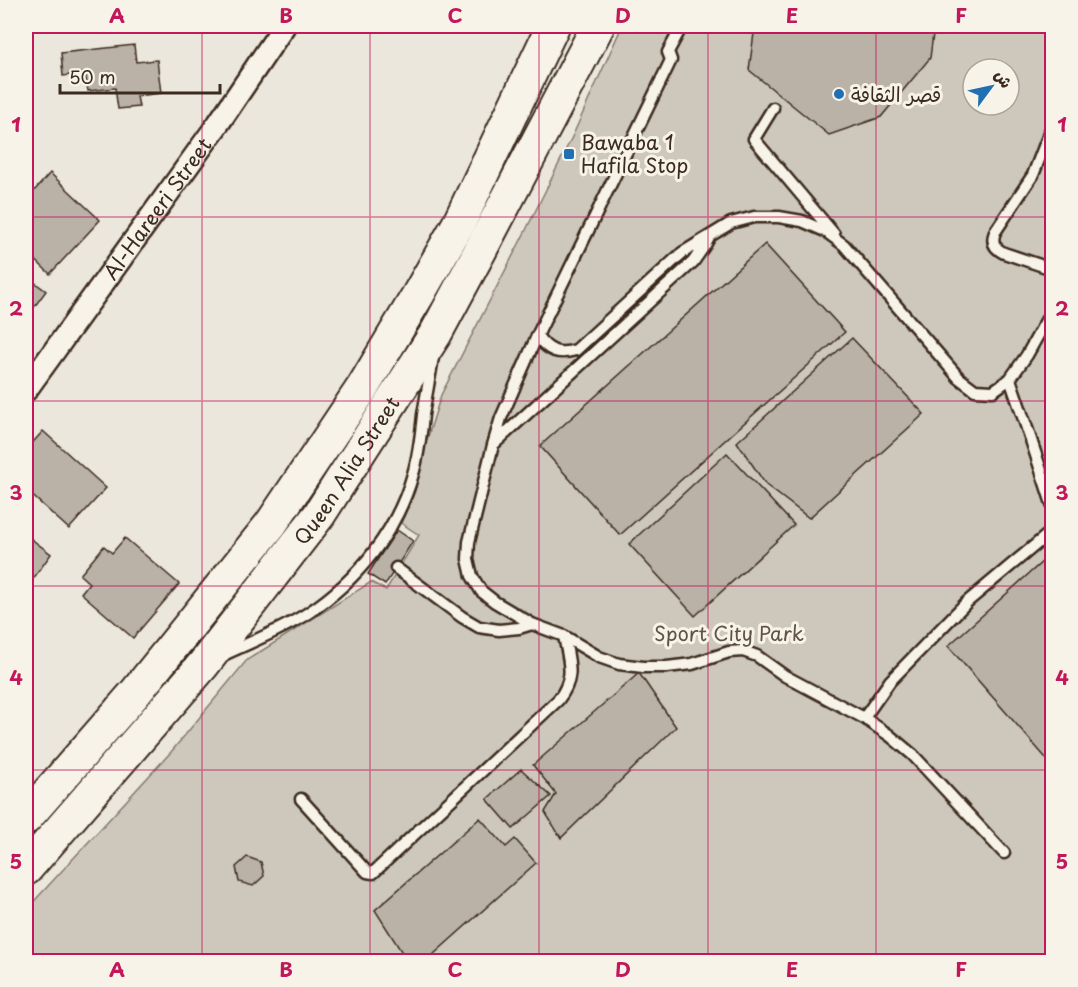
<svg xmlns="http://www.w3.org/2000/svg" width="1078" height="987" viewBox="0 0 1078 987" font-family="'Playpen Sans','Playpen Sans Arabic',sans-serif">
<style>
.green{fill:#cec8bc;stroke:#84796d;stroke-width:1.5;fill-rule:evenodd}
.building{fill:#bab2a7;stroke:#3b2a1e;stroke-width:1.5}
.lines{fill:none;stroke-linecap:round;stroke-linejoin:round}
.service-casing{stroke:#3b2a1e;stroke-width:15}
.minor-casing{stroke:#3b2a1e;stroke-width:26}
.primary-casing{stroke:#3b2a1e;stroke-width:36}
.service{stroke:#f7f3e8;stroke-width:10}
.minor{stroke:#f7f3e8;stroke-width:21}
.primary{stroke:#f7f3e8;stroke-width:32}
.grid{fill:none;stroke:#c2185b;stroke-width:1.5;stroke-opacity:0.55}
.poi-dot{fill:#1f6fb2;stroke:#f7f3e8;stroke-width:2}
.labels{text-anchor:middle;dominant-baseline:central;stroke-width:6;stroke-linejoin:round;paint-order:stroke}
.poi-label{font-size:20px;fill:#3b2a1e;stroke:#f7f3e8;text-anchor:start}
.street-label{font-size:20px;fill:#3b2a1e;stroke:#f7f3e8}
.park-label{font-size:20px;fill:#605246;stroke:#f7f3e8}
.neatline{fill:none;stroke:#c2185b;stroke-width:2}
.grid-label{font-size:20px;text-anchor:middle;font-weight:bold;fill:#c2185b}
</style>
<rect width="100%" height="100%" fill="#ece7dc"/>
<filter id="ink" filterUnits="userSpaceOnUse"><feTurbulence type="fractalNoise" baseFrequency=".0167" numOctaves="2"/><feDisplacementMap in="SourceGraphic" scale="12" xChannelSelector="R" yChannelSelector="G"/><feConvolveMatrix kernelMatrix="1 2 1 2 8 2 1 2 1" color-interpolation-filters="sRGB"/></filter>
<g filter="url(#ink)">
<path class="green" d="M622 26H1052V961H26V910L171 752 247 660 371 582 386 590 419 535 401 523 415 491 420 462 441 395 523 236 573 135ZM973 69H1009V105H973Z"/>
<path class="building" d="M755 26H934L930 58 881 117 829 135 749 70Z
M134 45 136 62 157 60 161 93 137 96 139 107 118 109 115 88 88 91 85 73 63 76 61 53Z
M50 173 100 220 50 274 26 251V200Z
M765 244 845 332 620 535 540 446Z
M26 276 46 291 26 318Z
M852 338 924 414 809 518 766 485 737 442Z
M43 431 106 488 69 529 26 490V450Z
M727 453 794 525 695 616 629 544Z
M397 530 413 541 385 585 368 574Z
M26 535 51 554 26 589Z
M125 538 179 584 133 638 81 593 89 583 80 575 104 546 112 553Z
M1052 553V765L948 646Z
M639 673 676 727 561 838 545 812 556 794 533 765Z
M521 769 551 796 513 829 487 799Z
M480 818 506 847 515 839 536 863 425 962H408L375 910Z
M247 857 261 862 264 876 253 886 239 882 236 867Z"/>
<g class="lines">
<g class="service-casing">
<path id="service" d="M682 26 668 52 671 60 537 336 501 418 493 445 469 542 468 559 472 576 481 591 495 602 532 624 564 636 599 657 619 664 643 667H667L692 664 729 652 743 651 757 656 785 676 864 718 889 735 913 755 1004 853
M773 108 754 139 834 234
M1052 126 1033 175 995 232C991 242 994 248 1004 253L1052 269
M537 336C549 352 558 355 576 350L682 253 731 223 754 217H779L802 221 825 231 844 245 959 378 975 390 993 391 1010 379 1027 355 1052 310
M1010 379 1031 440 1052 504
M495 443 693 262 705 245 710 236
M396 568 462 617 479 627 499 630 519 628 532 624
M223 655C251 642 282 630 308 613 358 580 397 531 413 474 419 454 421 435 423 415 426 396 430 376 433 357
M864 718 890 681 967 602 1052 531V528
M301 799 367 872 373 873 558 700C576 678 569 662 564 636"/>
</g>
<g class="minor-casing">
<g id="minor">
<path id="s1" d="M26 390 218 124 284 26"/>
</g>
</g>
<g class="primary-casing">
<g id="primary">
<path d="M26 818 136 692 271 524 363 387 418 295 459 223 553 26"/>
<path id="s2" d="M26 869 203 665 319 515 436 333 480 251 598 26"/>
</g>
</g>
<use href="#service" class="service"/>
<use href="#minor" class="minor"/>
<use href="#primary" class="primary"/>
</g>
</g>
<path class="grid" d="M202 26V962M370 26V962M539 26V962M708 26V962M876 26V962M26 217H1052M26 401H1052M26 586H1052M26 770H1052"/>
<g class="poi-dot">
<circle cx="839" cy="94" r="6"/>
<rect x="563" y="148" width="12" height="12" rx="3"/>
</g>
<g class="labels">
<g class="poi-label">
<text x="851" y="94">قصر الثقافة</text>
<text x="581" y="142">Bawaba 1<tspan x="581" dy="23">Hafila Stop</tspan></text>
</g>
<g class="street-label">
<text stroke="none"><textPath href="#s1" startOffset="224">Al-Hareeri Street</textPath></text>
<text stroke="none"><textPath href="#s2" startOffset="512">Queen Alia Street</textPath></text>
</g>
<g class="park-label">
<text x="729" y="633">Sport City Park</text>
</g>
</g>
<rect width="1078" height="987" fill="none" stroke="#f7f3e8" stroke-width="66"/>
<g transform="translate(991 87) rotate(57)"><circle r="28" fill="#f7f3e8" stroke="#aca397" stroke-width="1.5"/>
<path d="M0-4.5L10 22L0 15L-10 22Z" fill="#1f6fb2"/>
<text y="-9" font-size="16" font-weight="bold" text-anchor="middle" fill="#3b2a1e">ش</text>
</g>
<path d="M60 84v9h160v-9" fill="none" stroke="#3b2a1e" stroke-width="3"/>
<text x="69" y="84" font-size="18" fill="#3b2a1e" stroke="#f7f3e8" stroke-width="4.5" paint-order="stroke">50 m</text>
<rect x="33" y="33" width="1012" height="921" class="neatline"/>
<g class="grid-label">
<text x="117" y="23">A</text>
<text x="286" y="23">B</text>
<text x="455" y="23">C</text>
<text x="623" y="23">D</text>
<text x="792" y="23">E</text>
<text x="961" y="23">F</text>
<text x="16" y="132">1</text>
<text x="1062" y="132">1</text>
<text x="16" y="316">2</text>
<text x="1062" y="316">2</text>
<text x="16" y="500">3</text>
<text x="1062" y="500">3</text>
<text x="16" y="685">4</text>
<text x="1062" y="685">4</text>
<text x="16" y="869">5</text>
<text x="1062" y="869">5</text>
<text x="117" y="977">A</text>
<text x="286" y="977">B</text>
<text x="455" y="977">C</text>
<text x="623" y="977">D</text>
<text x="792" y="977">E</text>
<text x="961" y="977">F</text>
</g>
</svg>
